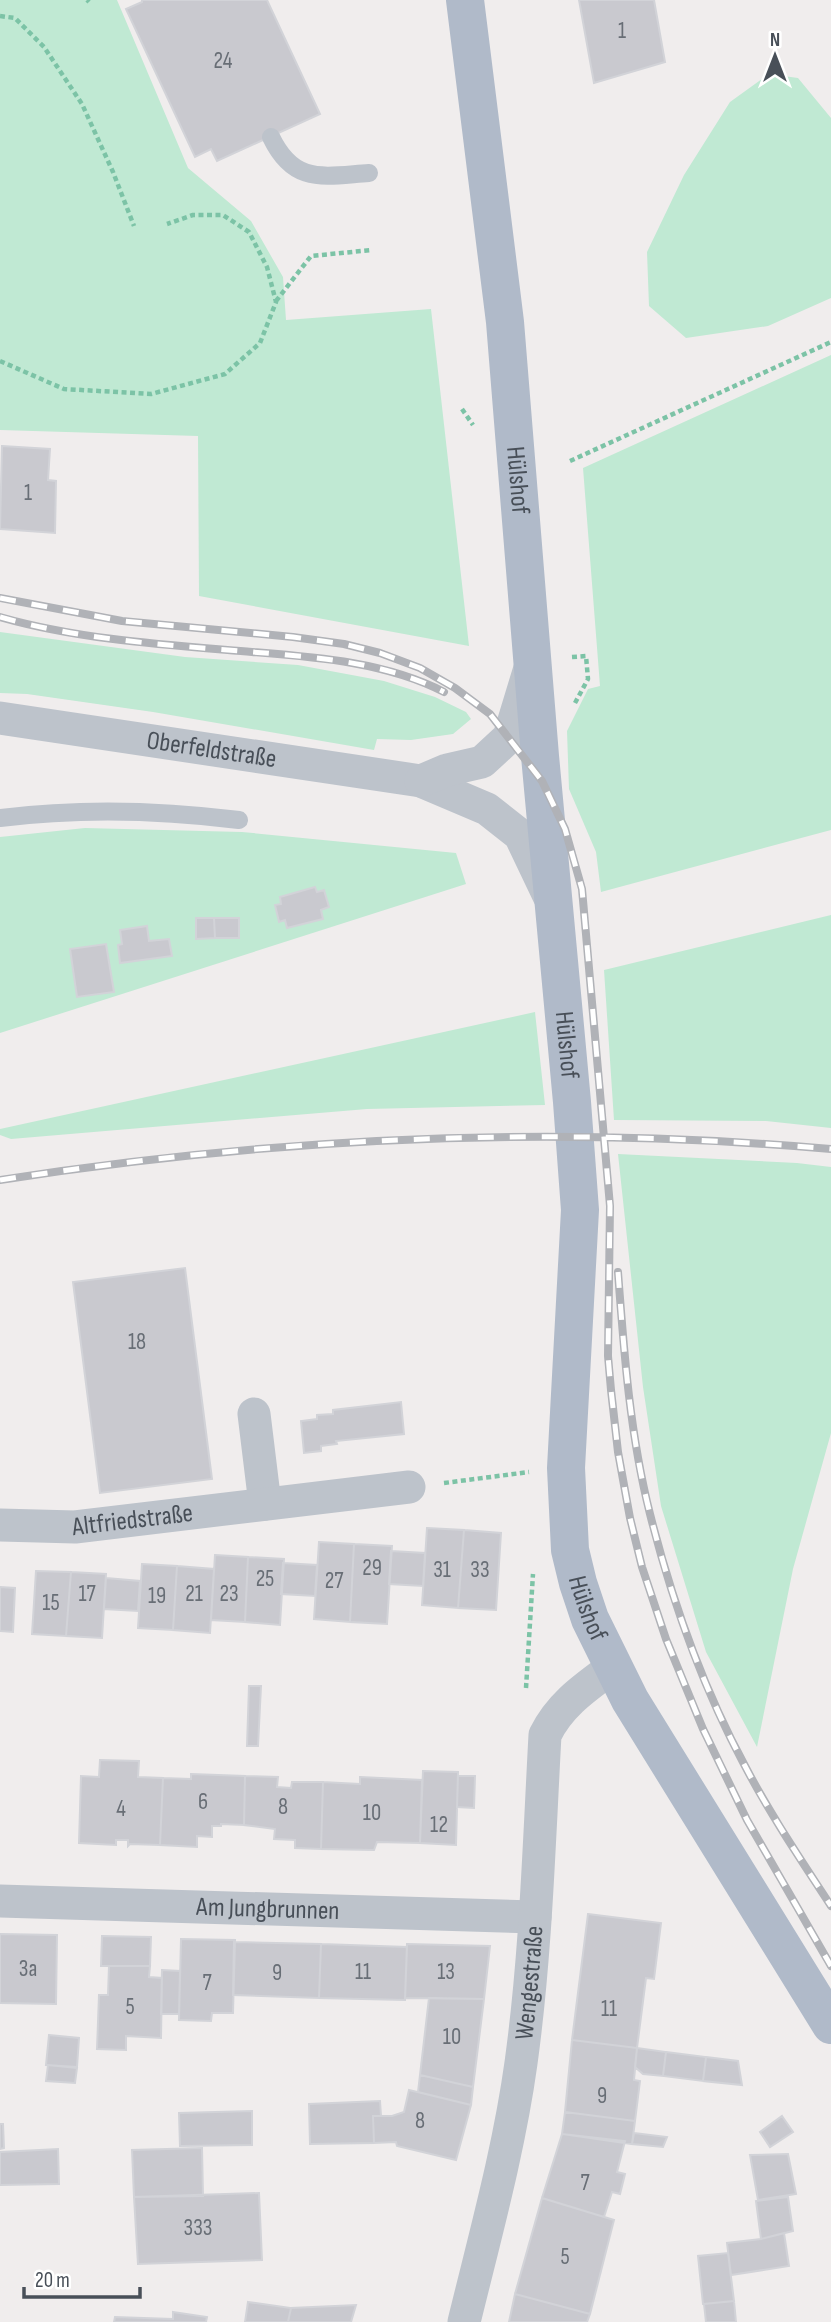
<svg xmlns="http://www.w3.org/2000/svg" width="831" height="2322" viewBox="0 0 831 2322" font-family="'Sofia Sans Condensed',sans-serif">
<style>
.green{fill:#c0e9d3}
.building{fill:#c9c9cf;stroke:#d2d3d8;stroke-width:2}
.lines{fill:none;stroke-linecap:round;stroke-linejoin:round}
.path{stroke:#7cc3a6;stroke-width:4.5;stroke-dasharray:5 3.5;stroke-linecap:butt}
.lane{stroke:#bdc3cb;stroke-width:18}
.street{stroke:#bdc3cb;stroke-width:33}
.primary{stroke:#b0bac9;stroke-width:38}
.rail-casing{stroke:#b0b2b7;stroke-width:8}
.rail{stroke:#fff;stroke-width:5;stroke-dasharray:16;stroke-linecap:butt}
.labels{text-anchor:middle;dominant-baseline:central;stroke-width:5;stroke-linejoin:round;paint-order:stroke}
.number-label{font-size:23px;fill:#686e76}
.street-label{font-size:26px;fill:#484f58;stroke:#fff}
</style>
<rect width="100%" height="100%" fill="#f0eded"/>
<path class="green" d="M0 0H117L188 168 251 221 283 277 286 320 431 309 469 646 199 596 198 436 0 430Z
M769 74 798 78 831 118V298L768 326 686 338 649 306 647 252 684 175 730 102Z
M831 355V830L601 892 596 852 569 789 567 731 588 689 600 686 583 468Z
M0 632 185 657 298 665 384 681 435 697 466 712 471 719 453 734 411 740 377 739 374 750 153 712 27 694 0 693Z
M85 828 242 832 456 853 466 884 0 1033V837Z
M831 915V1128L766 1121 614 1120 604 970Z
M535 1012 545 1105 367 1109 11 1139 0 1135V1129Z
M618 1154 797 1163 831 1167V1433L793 1569 757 1747 706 1652 661 1506 643 1387Z"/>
<path class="building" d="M142 0H267L320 114 217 161 211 149 195 157 126 9 142 2Z
M579 0H654L665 62 594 83Z
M2 446 50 449 48 480 56 481 55 533 0 529Z
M315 887 317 892 324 890 329 907 321 910 323 919 287 928 285 920 279 922 275 905 281 904 280 897Z
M196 918H214L215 938 196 939Z
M214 918H239V938H215Z
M147 926 149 941 169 939 172 956 120 963 118 945 122 944 120 930Z
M106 944 114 992 77 997 70 949Z
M185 1268 212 1479 100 1493 73 1282Z
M401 1402 404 1434 336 1441 337 1444 321 1446V1451L304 1453 301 1421 317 1419V1415L333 1414V1410Z
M427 1528 464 1530 458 1608 422 1605Z
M464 1530 501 1533 496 1610 458 1608Z
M319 1542 354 1544 350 1622 314 1619Z
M354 1544 392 1546 387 1624 350 1622Z
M391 1551 425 1553 423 1586 389 1584Z
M215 1555 248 1557 245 1622 211 1620Z
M248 1557 284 1559 280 1625 245 1622Z
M283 1563 317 1565 315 1596 281 1594Z
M142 1564 177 1566 173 1630 138 1628Z
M177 1566 214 1569 210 1633 173 1630Z
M36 1571 71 1572 66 1636 32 1634Z
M71 1572 106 1574 102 1638 66 1636Z
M106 1578 140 1581 138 1611 104 1609Z
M0 1587 15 1588 13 1632 0 1631Z
M249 1686H261L258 1746H247Z
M100 1760 139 1761 138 1777 163 1778 160 1845 130 1844 128 1846V1840H116V1845L79 1843 81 1776 99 1777Z
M423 1771 458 1772 456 1845 420 1843Z
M191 1774 245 1776 244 1825 221 1824V1826H212V1837L197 1836V1847L160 1845 163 1778 191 1779Z
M245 1776 278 1777 277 1787 291 1788 292 1782H323L321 1849 295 1848V1840L274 1839 275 1829 244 1825Z
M458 1776H475L474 1808 457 1807Z
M360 1777 422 1780 420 1843 377 1842 374 1850 321 1849 323 1782 360 1784Z
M588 1914 661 1923 654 1979 646 1978 637 2048 572 2040Z
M0 1934 57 1935 56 2004 0 2003Z
M102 1936 151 1937 150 1966H101Z
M181 1939 235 1940 233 2013H212L211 2021 179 2020Z
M234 1942 321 1944 319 1998 233 1995Z
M321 1944 407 1947 405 2000 319 1998Z
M407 1944 490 1946 484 1999 405 1998Z
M109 1966H150L149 1977 162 1978 161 2038 126 2036V2050L97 2049 99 1995H108Z
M162 1970 180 1971 179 2014H161Z
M429 1998 484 1999 473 2087 420 2075Z
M49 2035 79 2038 77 2067 46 2065Z
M572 2040 637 2048 634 2080 640 2081 635 2121 565 2112Z
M637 2048 666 2052 663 2076 643 2074 635 2067Z
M666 2052 706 2057 703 2081 663 2076Z
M706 2057 738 2061 742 2085 703 2081Z
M48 2065 77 2068 75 2083 46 2081Z
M420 2075 473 2087 471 2105 418 2092Z
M409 2090 471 2105 456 2160 397 2146 396 2142 374 2143 373 2116H392L404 2112Z
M380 2101 381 2116H373L374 2143 310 2144 309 2104Z
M252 2111V2145L180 2146 179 2113Z
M565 2112 635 2121 632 2144 562 2134Z
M782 2116 793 2132 770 2147 760 2132Z
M0 2124H3L4 2148 0 2149Z
M634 2133 667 2137 663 2147 632 2144Z
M562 2134 625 2141 617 2172 625 2174 620 2194 612 2192 604 2217 542 2198Z
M202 2148 203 2196 134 2197 132 2150Z
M58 2149 59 2184 0 2185V2152Z
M788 2154 796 2194 758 2200 750 2155Z
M259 2193 262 2260 138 2264 134 2197Z
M788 2197 793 2231 761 2239 756 2201Z
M542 2198 614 2220 590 2314 515 2294Z
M784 2233 789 2266 731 2275 727 2243 761 2239Z
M728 2253 734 2301 703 2304 698 2256Z
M515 2294 590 2314 587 2322H509Z
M734 2301 736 2322H706L704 2304Z
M248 2302 291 2308 288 2322H245Z
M356 2305 351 2322H288L291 2308Z
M173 2312 207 2317 206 2322H114L115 2317 173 2319Z"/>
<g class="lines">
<path class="path" d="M87 0 89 2
M0 16 15 18 44 47 82 104 113 172 134 226
M276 301 311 256 372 250
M0 361 64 389 151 394 225 374 260 343 276 302 267 267 249 232 223 215H193L167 224
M462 409 473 425
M570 461 831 342
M572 657 586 656 588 679 575 703
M444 1483 529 1472
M526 1688 533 1574"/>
<path class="lane" d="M271 137C294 185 323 176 369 173
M0 818C79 808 160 810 239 820"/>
<g class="street">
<path id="s1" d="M0 718 421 781 487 809 520 835 549 896"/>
<path d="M421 781 447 770 482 762 509 737 530 668"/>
<path d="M254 1414 265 1504"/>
<path id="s2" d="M0 1525 75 1527 409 1487"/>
<path id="s3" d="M0 1901 535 1917"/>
<path id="s4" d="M464 2322C485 2236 509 2150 521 2063 536 1954 539 1844 545 1735 560 1704 586 1687 613 1667"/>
</g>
<path class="primary" id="s5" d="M465 0 505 322 540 756 572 1102 580 1210 566 1468 570 1550 578 1583 590 1619 630 1700 831 2025"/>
<g class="rail-casing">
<path id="rail" d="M0 598 122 621 293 637 344 644 380 653 420 668 455 688 490 714 542 781 565 829 582 889 610 1206 608 1356 611 1390 618 1452 630 1518 642 1567 666 1639 703 1729 747 1820 831 1966
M0 617C81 640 168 645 252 652 315 657 386 662 444 692
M0 1180C276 1137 553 1125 831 1149
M618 1272C624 1353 630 1435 650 1514 672 1601 702 1686 745 1766 770 1814 801 1860 831 1906"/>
</g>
<use href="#rail" class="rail"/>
</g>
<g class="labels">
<g class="number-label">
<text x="622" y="31">1</text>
<text x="223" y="61">24</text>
<text x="28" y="493">1</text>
<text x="137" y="1342">18</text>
<text x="372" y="1568">29</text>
<text x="442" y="1570">31</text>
<text x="480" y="1570">33</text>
<text x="265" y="1579">25</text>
<text x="334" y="1581">27</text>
<text x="87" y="1594">17</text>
<text x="194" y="1594">21</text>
<text x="229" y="1594">23</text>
<text x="157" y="1596">19</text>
<text x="51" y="1603">15</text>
<text x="203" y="1802">6</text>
<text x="283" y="1807">8</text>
<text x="121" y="1809">4</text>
<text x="372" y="1813">10</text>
<text x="439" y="1825">12</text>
<text x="28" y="1969">3a</text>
<text x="363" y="1972">11</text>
<text x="446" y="1972">13</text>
<text x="277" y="1973">9</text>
<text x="207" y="1983">7</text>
<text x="130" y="2007">5</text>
<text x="609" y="2009">11</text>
<text x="452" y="2037">10</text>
<text x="602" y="2096">9</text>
<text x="420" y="2121">8</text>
<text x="585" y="2183">7</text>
<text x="198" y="2228">333</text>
<text x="565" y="2257">5</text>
</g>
<g class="street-label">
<text stroke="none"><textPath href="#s5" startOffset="483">Hülshof</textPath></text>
<text stroke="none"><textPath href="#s1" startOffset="214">Oberfeldstraße</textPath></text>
<text stroke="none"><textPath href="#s5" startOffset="1050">Hülshof</textPath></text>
<text stroke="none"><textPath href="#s2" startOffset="133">Altfriedstraße</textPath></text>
<text stroke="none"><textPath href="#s5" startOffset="1617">Hülshof</textPath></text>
<text stroke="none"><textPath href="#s3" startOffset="268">Am Jungbrunnen</textPath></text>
<text stroke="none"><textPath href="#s4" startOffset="346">Wengestraße</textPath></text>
</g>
</g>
<g transform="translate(775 56)" stroke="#ffffff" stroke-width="5" paint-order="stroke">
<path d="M0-5L12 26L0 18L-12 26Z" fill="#484f58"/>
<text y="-10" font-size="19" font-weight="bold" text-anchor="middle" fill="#484f58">N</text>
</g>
<path d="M24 2287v10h116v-10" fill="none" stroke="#484f58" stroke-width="3.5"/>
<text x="35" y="2287" font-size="21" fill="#484f58" stroke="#ffffff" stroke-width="5" paint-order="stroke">20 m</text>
</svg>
